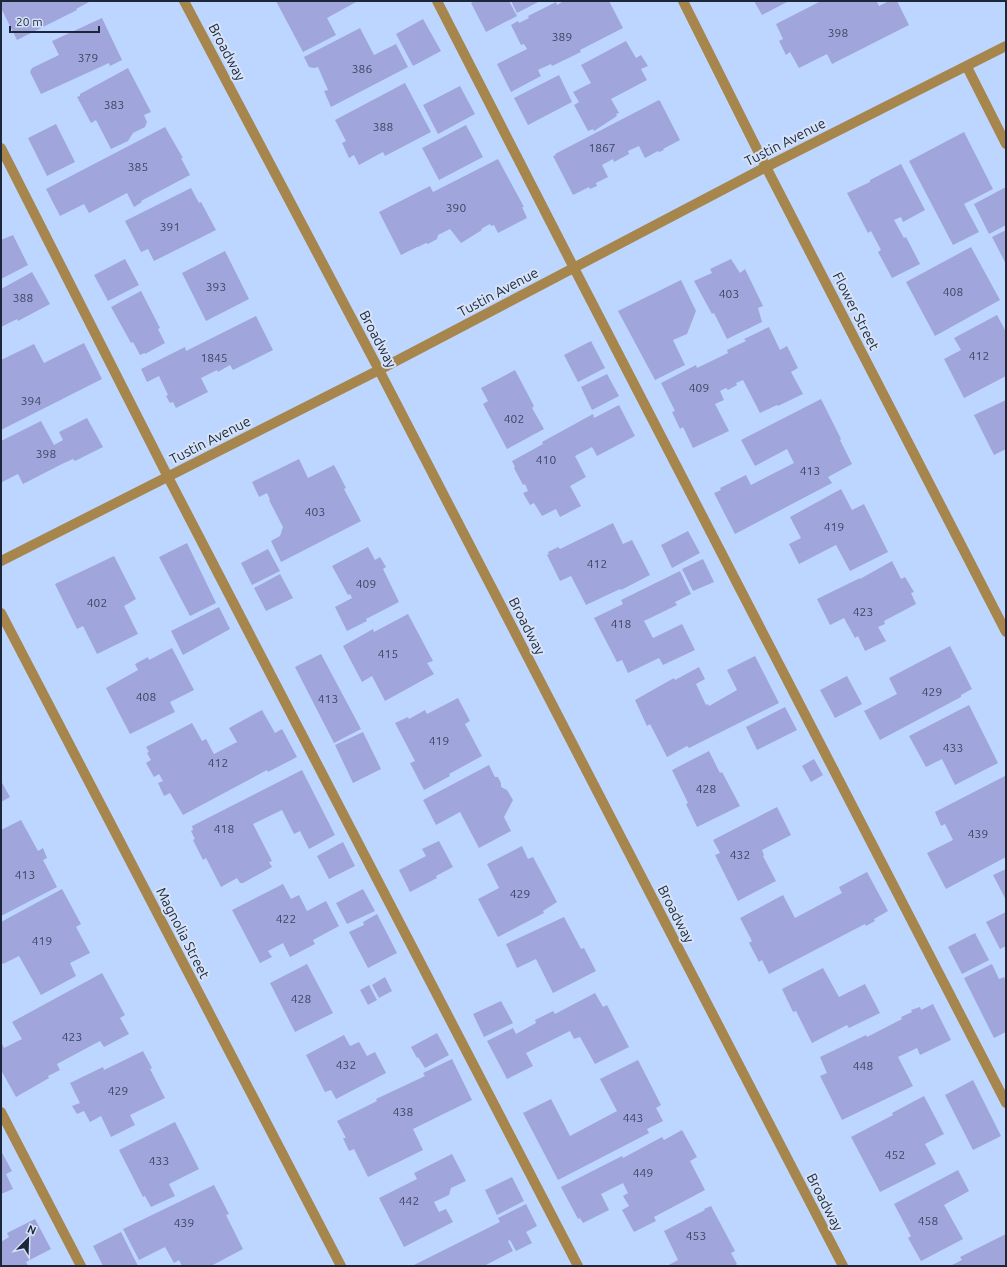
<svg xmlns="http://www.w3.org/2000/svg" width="1007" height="1267" viewBox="0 0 1007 1267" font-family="Ubuntu,sans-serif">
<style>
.building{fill:#a0a5dc}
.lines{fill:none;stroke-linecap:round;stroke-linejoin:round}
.minor{stroke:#a6864d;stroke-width:10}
.labels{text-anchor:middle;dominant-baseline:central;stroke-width:4;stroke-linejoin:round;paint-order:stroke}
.number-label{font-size:12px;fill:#3d4662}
.street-label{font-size:14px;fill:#1c273a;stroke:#d5e2f7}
</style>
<rect width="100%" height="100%" fill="#bdd6ff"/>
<path class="building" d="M1 1H91L76 9 77 10 17 40 1 8Z
M276 1H356V2L327 18 336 35 303 52Z
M475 1H509L517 16 486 32 471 3Z
M511 1H540L517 13Z
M564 1H609L623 28 580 50 581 52 552 66 551 64 538 70 541 76 511 92 497 64 527 49 524 44 521 45 511 25 518 21 519 23 529 18 528 16 556 2 557 5Z
M754 1H789L762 15Z
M821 1H875L876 2H877L879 6 889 1H897L909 25 832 64 827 54 799 68 790 52 786 55 779 41 783 39 776 24Z
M102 18 122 60 110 66 109 63 41 94 30 72 32 68 59 55 52 41Z
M423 19 441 51 413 66 396 34Z
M360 28 374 55 396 44 408 67 331 107 324 91 328 90 318 67 314 68 309 67 304 57Z
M626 41 636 58 641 55 648 66 641 69 647 80 611 99 619 113 616 114 617 116 594 131 593 129 588 131 574 105 579 102 573 92 591 83 581 65Z
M128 68 151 112 144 115 147 122 145 127 133 133 128 141 111 149 96 120 91 123 77 97 80 96V94Z
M559 75 572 102 528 125 514 98Z
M405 83 431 132 385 156 383 152 359 165 354 155 349 158 342 143 346 141 335 120Z
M460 86 475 114 438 134 423 105Z
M659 100 660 101 680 140 663 149 664 150 659 152 658 151 645 158 639 146 628 151 629 154 614 162 613 159 602 165 608 177 596 183 597 186 590 189 589 187 573 195 553 156 556 155 555 154Z
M56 124 75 162 47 176 28 138Z
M466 125 483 157 439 180 422 148Z
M165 127 183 158H181L190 175 141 201 142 202 134 207 127 193 89 213 84 204 60 216 46 189Z
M964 132 993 189 964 204 979 232 953 245 909 161Z
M498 159 524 207H522L527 218 498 233 494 225 491 226 490 224 481 229 482 230 461 243 450 229 438 235 437 239 428 244 426 243 418 247H417L401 255 379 212 430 186 433 192Z
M901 164 925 210 903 222 901 217 894 220 904 238 906 237 920 264 892 278 878 252 881 250 871 231 868 233 847 193 870 182V180Z
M1006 187V225L989 234 974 204Z
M191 188 199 203 201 202 216 230 154 261 148 249 141 252 125 221Z
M1006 230V264L992 237Z
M13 235 28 265 1 279V240Z
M971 247 1000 300 935 336 906 282Z
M225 251 249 299 206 321 182 273Z
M125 259 139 285 108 301 94 275Z
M731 259 740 273 745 269 763 306 758 308 762 322 727 339 714 313 712 314 694 281 712 273 710 269Z
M32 272 50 304 18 321 17 319 1 327V289Z
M681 280 696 311 687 334 673 340 685 365 655 380 618 311Z
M141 291 160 328 158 329 165 343 145 354V353L140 355 133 342 131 343 111 307Z
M997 315 1006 332V376L964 398 944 359 961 350 954 338Z
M256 316 273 350 233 370 230 365 218 372 217 370 201 378 208 392 176 408 173 402 170 403 166 396 168 395 159 376 147 382 141 369 185 347 186 351Z
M769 327 780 350 787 346 798 368 791 372 803 394 778 406 777 405 760 413 743 380 736 383 737 385 728 390 726 388 720 391 724 400 715 404 729 431 693 448 683 427 680 429 672 412 675 411 661 383 696 365 697 368 728 353 727 350 746 341 744 339Z
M591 341 605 368 578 382 564 355Z
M84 343 102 379 1 430V360L34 344 44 363Z
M515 370 534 406 532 408 544 429 507 449 483 404 488 401 481 388Z
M607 374 619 396 592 410 581 387Z
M821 399 841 439 840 440 852 464 828 477 832 483 735 534 714 493 721 490 720 488 746 475 751 485 794 463 787 449 755 466 741 440Z
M1006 400V449L994 455 974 415Z
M619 405 635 436 597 456 592 447 575 456 586 477 570 486 581 506 560 517 556 509 542 516 534 503 530 505 523 493 528 491 525 484 523 485 514 468 515 467 512 461 543 444 542 442 593 414 594 418Z
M87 418 103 447 75 461 73 459 62 464 23 484 18 474 2 482 1 480V441L41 421 54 445 63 440 59 432Z
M299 459 308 478 334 465 346 488 344 489 361 521 281 562 271 541 280 536 283 527 269 500H270L267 493 259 497 252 482Z
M841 489 852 510 864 504 888 552 850 571 836 545 799 564 789 544 801 538 790 517Z
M613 523 623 544 632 540 650 575 621 590 620 589 586 605 571 576 560 581 547 555 549 554 548 552 558 547 560 549Z
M688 531 700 553 672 568 661 545Z
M187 543 216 603 190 616 159 557Z
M368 547 375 560 380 557 386 567 383 569 399 602 366 619 367 621 347 631 335 607 352 598 350 594 348 595 332 566Z
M268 549 280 571 252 585 241 563Z
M114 556 136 599 124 606 138 634 97 654 83 626 77 629 55 584Z
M703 559 714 582 693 591 682 569Z
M892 561 901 579 905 577 914 592 911 593 916 604 884 621 885 624 878 627 886 641 865 651 858 636 855 638 844 618 830 625 817 599 860 578V579Z
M680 571 691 594 675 602 677 605 644 621 653 638 682 624 695 650 663 665 659 658 628 673 622 660 617 662 594 618 623 604 621 600Z
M280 574 293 598 266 611 254 588Z
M219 607 230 629 183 655 171 631Z
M408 614 433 661 427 663 434 674 385 701 372 676 362 682 343 646 373 629 374 632Z
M950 646 972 689 961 695V697L880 740 864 711 897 694 889 678Z
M172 648 194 690 170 702 175 712 130 734 106 688 138 670 135 664 148 657 149 660Z
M321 654 361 729 334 743 295 667Z
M755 656 779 703 689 748 687 746 667 757 650 724 647 726 635 700 674 678 675 680 699 667 705 679 696 684 706 705 708 704 709 706 737 690 727 670Z
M847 676 862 704 835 718 820 690Z
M458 698 470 721 465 724 482 756 449 774 450 776 424 790 410 763 415 761 395 723 408 717 409 719 425 710 427 714Z
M969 705 998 763 955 785 942 759 926 767 909 736Z
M785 707 797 730 757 750 746 727Z
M262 710 275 733 282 729 297 757 268 772 267 770 183 815 170 793 164 796 158 783 163 781 159 774 154 777 146 763 151 760 147 753 149 752 146 747 192 723 202 741 206 739 214 754 237 742 229 728Z
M363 732 381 769 353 783 335 745Z
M709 751 720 773 722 772 740 806 697 827 686 804 688 803 672 770Z
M814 759 823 775 811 782 802 766Z
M489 765 495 777H498L501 783V787L507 790 513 800 504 817 511 831 479 848 460 812 436 825 423 800Z
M302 770 335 835 309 849 300 831 294 834 282 810 253 824 272 861 269 862 272 867 243 883H240L237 878 221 887 206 858 203 860 193 840 195 839 191 831 193 830 192 826Z
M1005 776 1006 857 946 889 927 853 953 840 945 824 941 826 935 812Z
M1 781 10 797 1 802Z
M777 807 791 835 762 850 764 855 763 856 776 881 738 901 715 855 720 853 713 840Z
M21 820 38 851 43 848 47 858 43 860 57 887 1 916V830Z
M439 841 453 867 436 876 437 878 410 892 399 870 426 856 422 849Z
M343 842 355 866 329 879 317 856Z
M522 846 528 859 533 857 557 902 543 911 544 913 498 937 478 899 499 888 487 864Z
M1006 869V900L993 875Z
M867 872 888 911 874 919 875 921 866 926 865 924 769 974 762 960 759 962 749 943 752 941 740 918 783 895 795 918 842 893 839 887Z
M283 884 291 899 299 895 307 911 326 901 339 926 313 940 315 944 290 957 283 943 268 951 272 957 260 963 232 910Z
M62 889 81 924 76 927 90 953 70 963 76 976 41 995 19 956 3 964 1 961V922Z
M363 889 375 911 347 924 336 903Z
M1006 912V946L1000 949 986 922Z
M377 914 397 953 368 968 349 932 364 925 363 922Z
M564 917 581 949 584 948 596 971 553 993 536 959 517 968 506 944Z
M975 933 989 960 962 974 948 947Z
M307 964 333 1013 295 1032 270 983Z
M992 964 999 979 1004 977 1006 982V1032L994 1038 964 978Z
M823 968 839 997 865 984 880 1013 849 1028 847 1025 812 1043 796 1011 793 1012 782 989Z
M102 973 125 1015 120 1018 129 1034 104 1047 100 1041 57 1064 60 1070 48 1076 49 1078 16 1097 1 1070V1045L2 1044 4 1048 22 1039 12 1022Z
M385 977 392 991 379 998 372 985Z
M369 985 377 1000 368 1005 360 990Z
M595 993 603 1007 607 1005 629 1047 595 1064 580 1037 574 1039 570 1031 526 1053 533 1066 507 1079 487 1041 513 1028 516 1034 536 1023 535 1020 553 1011 555 1014Z
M501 1001 513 1023 484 1037 473 1014Z
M933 1004 951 1040 920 1055 917 1048 898 1057 913 1086 842 1120 820 1076 827 1073 820 1057 866 1035 867 1037 902 1019 901 1017 912 1012 911 1010 920 1007 921 1010Z
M437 1033 449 1055 425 1068 418 1057 417 1058 411 1047Z
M344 1035 350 1046 359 1042 367 1056 375 1052 386 1073 336 1099 331 1090 325 1092 306 1055Z
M143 1051 152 1068 150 1069 165 1098 130 1115 135 1125 111 1137 101 1116 90 1122 84 1111 77 1114 72 1106 80 1103 70 1083 103 1067 104 1070Z
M452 1059 472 1100 413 1129 423 1150 368 1177 354 1149 349 1151 343 1138H346L337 1121 377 1101 376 1099 425 1076 423 1073Z
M638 1060 661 1105 656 1108 663 1121 647 1129 649 1133 558 1180 523 1113 551 1099 570 1136 617 1111 600 1079Z
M973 1080 1001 1136 973 1150 945 1095Z
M924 1096 944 1134 925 1144 936 1164 880 1192 851 1137 893 1115 892 1113Z
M175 1122 199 1169 169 1184 175 1196 151 1207 145 1196 143 1197 119 1150Z
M682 1130 697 1157 690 1161 705 1190 654 1217 656 1221 634 1232 622 1210 629 1206 623 1196 628 1193 623 1183 601 1194 609 1210 583 1223 580 1218 578 1219 561 1187 622 1156 623 1158 662 1137 664 1140Z
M1 1151 12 1171 6 1174 13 1189 1 1194Z
M452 1154 466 1181 451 1188 449 1195 434 1202 439 1212 446 1209 453 1222 404 1247 379 1198 417 1179 414 1173Z
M958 1170 969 1191 944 1205 963 1239 921 1261 908 1238 911 1236 894 1204Z
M512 1177 524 1201 497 1215 485 1190Z
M214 1185 229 1214 226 1215 243 1249 211 1266H182L179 1260 174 1263 165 1247 139 1260 123 1229Z
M526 1204 537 1226 526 1232 532 1243 516 1251 510 1240 508 1241 513 1251 484 1266H412L500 1222 498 1218Z
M711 1206 735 1251 731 1253 737 1264 734 1266H667L678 1260 664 1231 705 1210 704 1209Z
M35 1219 51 1249 26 1262 28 1266H1V1242L9 1237 7 1233Z
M121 1232 138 1266H103L93 1246Z
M1006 1234V1266H950L962 1260 960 1257Z"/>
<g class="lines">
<path class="minor" d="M184 1 379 370 843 1266
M437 1 574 268 1006 1103
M683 1 766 167 1006 632
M967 67 1006 144
M1 148 168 477 578 1266
M1 561 379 370 766 167 1006 46
M1 613 341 1266
M1 1112 81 1266"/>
</g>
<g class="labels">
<g class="number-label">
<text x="838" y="32">398</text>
<text x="562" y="36">389</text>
<text x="88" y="57">379</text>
<text x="362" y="68">386</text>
<text x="114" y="104">383</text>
<text x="383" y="126">388</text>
<text x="602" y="147">1867</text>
<text x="138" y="166">385</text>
<text x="456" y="207">390</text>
<text x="170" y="226">391</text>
<text x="216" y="286">393</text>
<text x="953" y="291">408</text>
<text x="729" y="293">403</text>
<text x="23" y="297">388</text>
<text x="979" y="355">412</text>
<text x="214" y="357">1845</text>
<text x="699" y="387">409</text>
<text x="31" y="400">394</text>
<text x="514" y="418">402</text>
<text x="46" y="453">398</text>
<text x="546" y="459">410</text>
<text x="810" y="470">413</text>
<text x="315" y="511">403</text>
<text x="834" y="526">419</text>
<text x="597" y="563">412</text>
<text x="366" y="583">409</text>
<text x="97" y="602">402</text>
<text x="863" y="611">423</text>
<text x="621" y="623">418</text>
<text x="388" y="653">415</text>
<text x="932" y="691">429</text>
<text x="146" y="696">408</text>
<text x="328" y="698">413</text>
<text x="439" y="740">419</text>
<text x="953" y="747">433</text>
<text x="218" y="762">412</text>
<text x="706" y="788">428</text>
<text x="224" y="828">418</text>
<text x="978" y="833">439</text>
<text x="740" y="854">432</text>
<text x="25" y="874">413</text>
<text x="520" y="893">429</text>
<text x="286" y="918">422</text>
<text x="42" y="940">419</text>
<text x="301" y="998">428</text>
<text x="72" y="1036">423</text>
<text x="346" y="1064">432</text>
<text x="863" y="1065">448</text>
<text x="118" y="1090">429</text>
<text x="403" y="1111">438</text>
<text x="633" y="1117">443</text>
<text x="895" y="1154">452</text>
<text x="159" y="1160">433</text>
<text x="643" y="1172">449</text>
<text x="409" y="1200">442</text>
<text x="928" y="1220">458</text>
<text x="184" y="1222">439</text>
<text x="696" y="1235">453</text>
</g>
<g class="street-label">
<text transform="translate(227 52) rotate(62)">Broadway</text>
<text transform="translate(785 142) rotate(-27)">Tustin Avenue</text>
<text transform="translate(498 292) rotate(-28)">Tustin Avenue</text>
<text transform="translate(856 311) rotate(63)">Flower Street</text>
<text transform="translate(378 339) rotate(62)">Broadway</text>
<text transform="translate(210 440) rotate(-27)">Tustin Avenue</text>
<text transform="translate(527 626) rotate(63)">Broadway</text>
<text transform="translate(676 914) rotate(63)">Broadway</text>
<text transform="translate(183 933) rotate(63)">Magnolia Street</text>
<text transform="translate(825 1202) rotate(63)">Broadway</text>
</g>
</g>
<rect width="1007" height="1267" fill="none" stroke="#1c273a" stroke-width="4"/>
<g transform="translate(28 1239) rotate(23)" stroke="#d5e2f7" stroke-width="3" paint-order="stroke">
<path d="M0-3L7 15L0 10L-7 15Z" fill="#1c273a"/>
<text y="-6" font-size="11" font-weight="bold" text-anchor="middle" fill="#1c273a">N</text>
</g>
<path d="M10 26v6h89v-6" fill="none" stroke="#1c273a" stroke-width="2"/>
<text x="16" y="26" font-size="12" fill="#1c273a" stroke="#d5e2f7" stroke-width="3" paint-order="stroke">20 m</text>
</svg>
